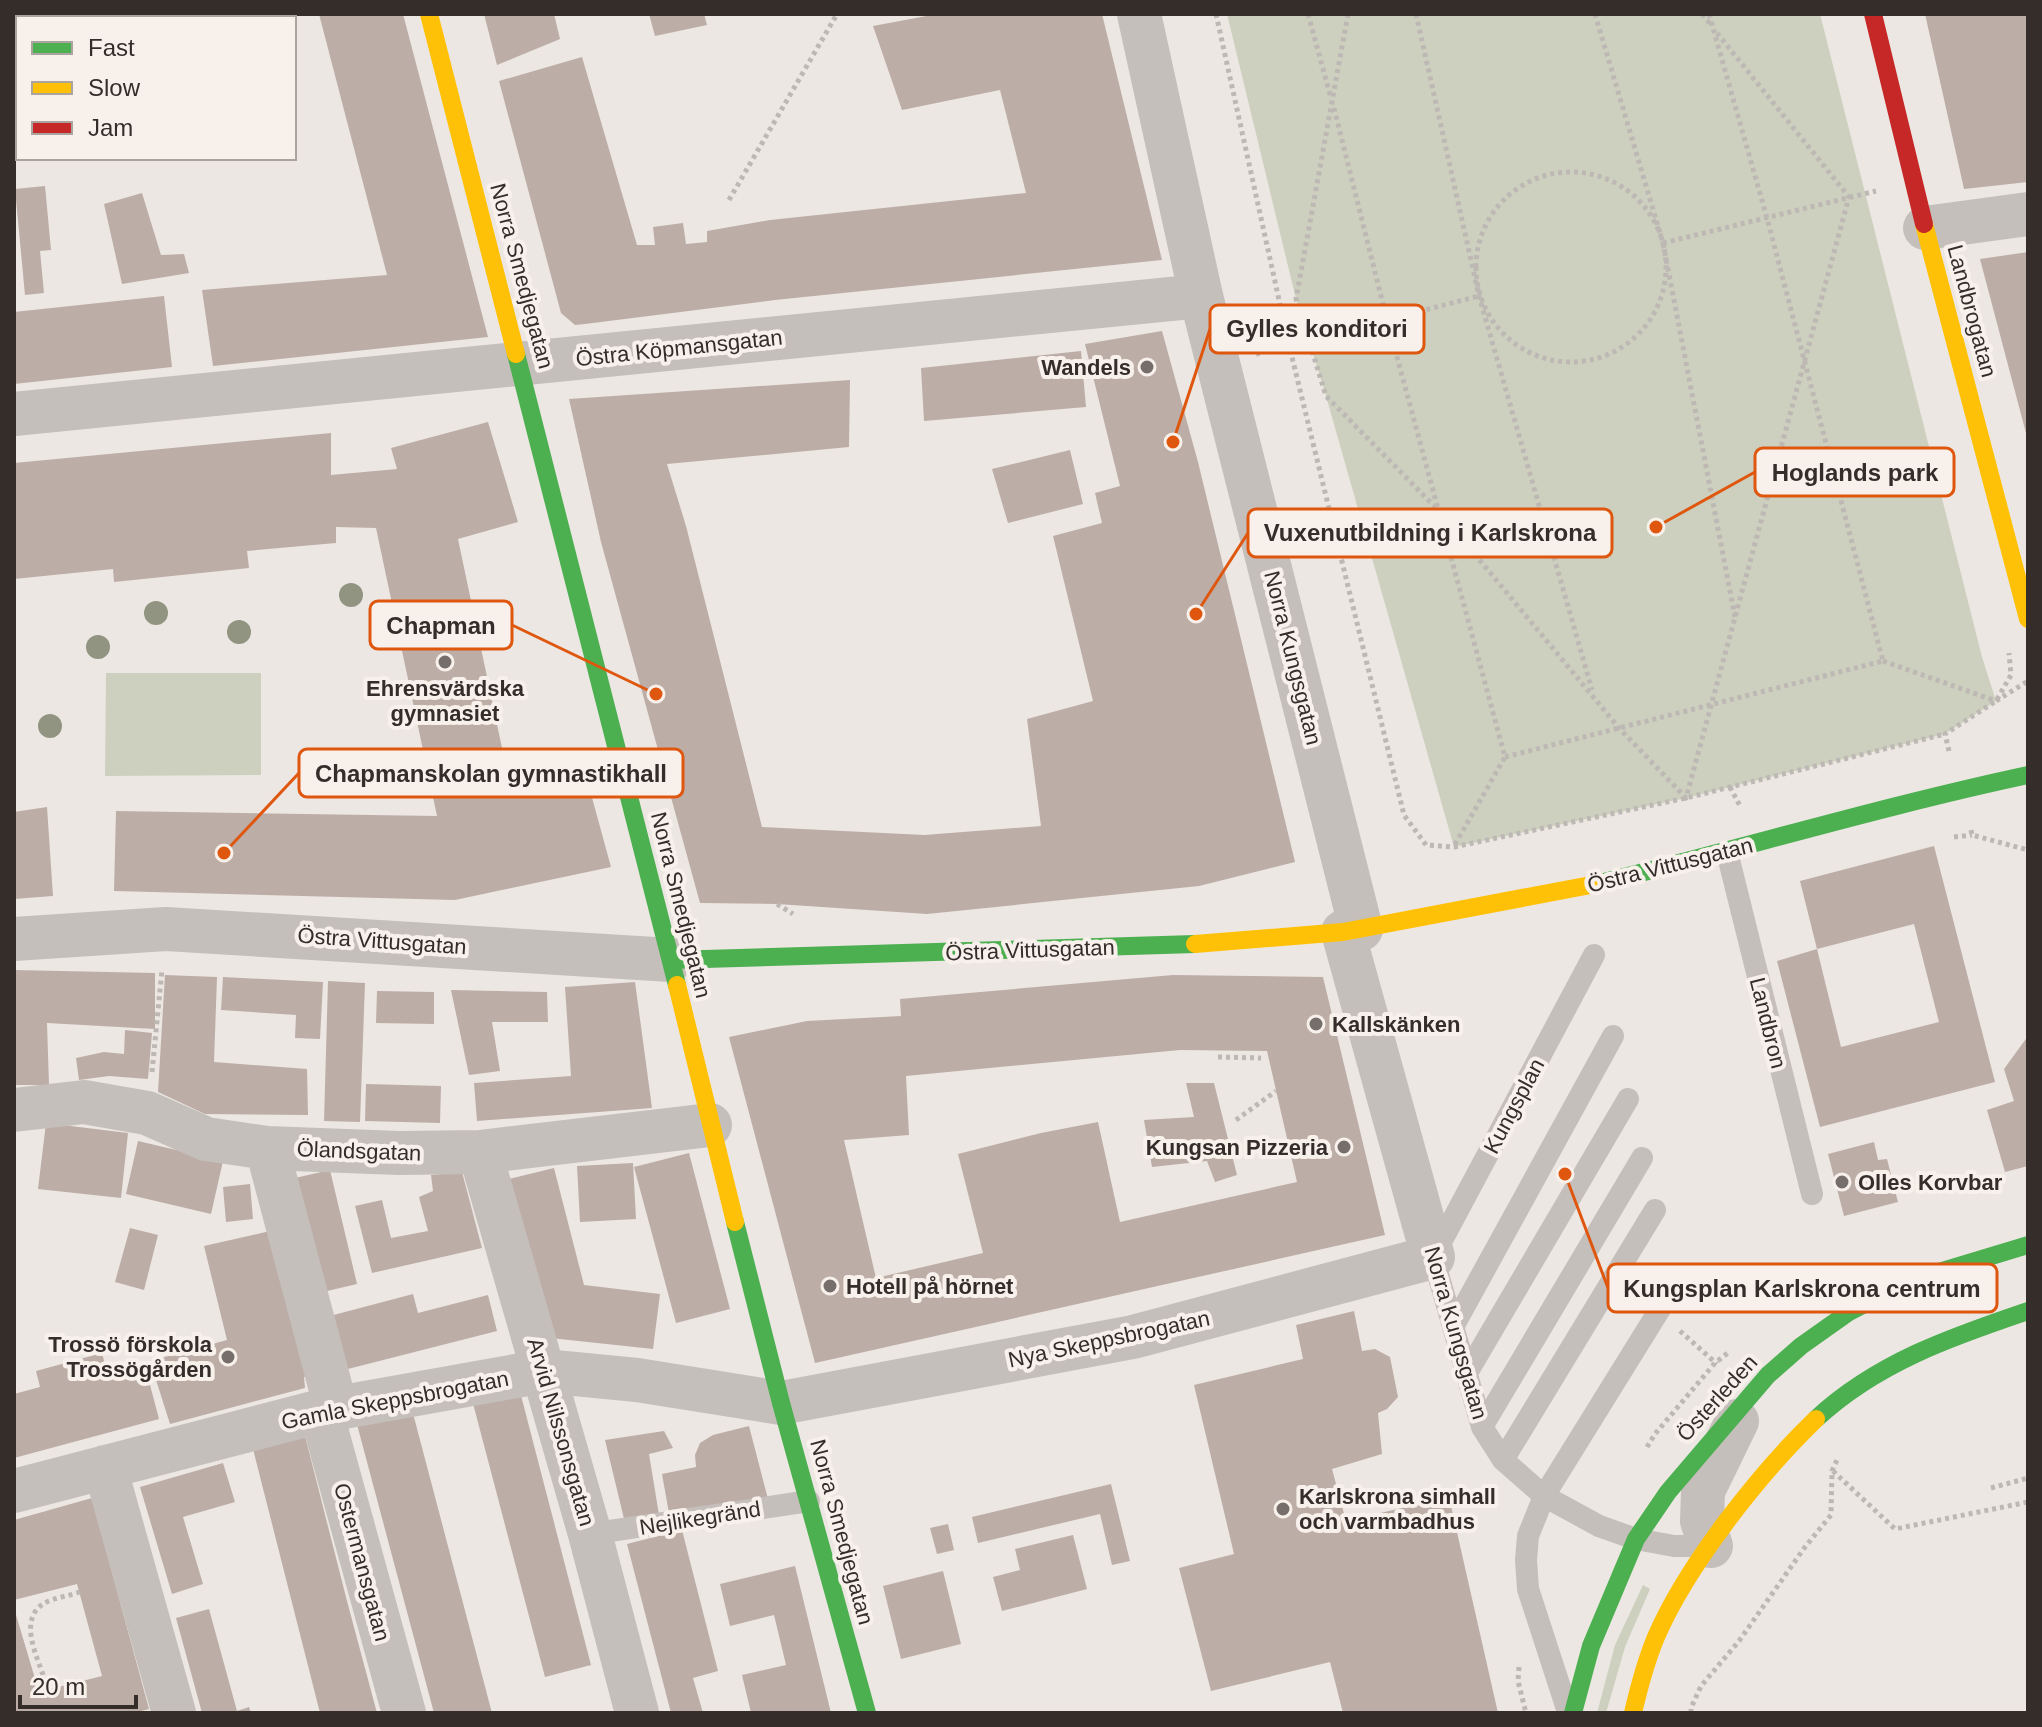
<svg xmlns="http://www.w3.org/2000/svg" width="2042" height="1727" viewBox="0 0 2042 1727" font-family="Arial,sans-serif">
<style>
.green{fill:#cdd0be}
.building{fill:#bdada7;fill-rule:evenodd}
.lines{fill:none;stroke-linecap:round;stroke-linejoin:round}
.path{stroke:#bdb8b4;stroke-width:5;stroke-dasharray:4 4;stroke-linecap:butt}
.lane{stroke:#c5bfbb;stroke-width:22}
.street{stroke:#c5bfbb;stroke-width:44}
.fast{stroke:#4caf50;stroke-width:18}
.slow{stroke:#ffc107;stroke-width:18}
.jam{stroke:#c62828;stroke-width:18}
.tree{fill:#919481}
.poi-dot{fill:#756e6a;stroke:#f8f1eb;stroke-width:3}
.labels{text-anchor:middle;dominant-baseline:central;stroke-width:8;stroke-linejoin:round;paint-order:stroke}
.street-label{font-size:22px;fill:#352d2a;stroke:#f8f1eb}
.poi-label{font-size:22px;font-weight:bold;fill:#352d2a;stroke:#f8f1eb;text-anchor:start}
.leader{fill:none;stroke:#df570e;stroke-width:3}
.callout-dot{fill:#df570e;stroke:#f8f1eb;stroke-width:3}
.callout{fill:#f8f1eb;stroke:#df570e;stroke-width:3}
.callout-label{font-size:24px;text-anchor:middle;font-weight:bold;fill:#352d2a}
</style>
<rect width="100%" height="100%" fill="#ece7e2"/>
<path class="green" d="M1227 14H1820L1982 657 1996 701 1945 734 1686 798 1454 847 1326 396 1296 299Z
M106 673H261V775L105 776Z
M1643 1585 1650 1589 1625 1647 1606 1713H1597L1615 1645Z"/>
<path class="building" d="M128 14H199L200 18H129Z
M319 14H403L488 337 213 366 202 290 387 275Z
M484 14H554L560 39 497 65Z
M649 14H704L707 25 655 36Z
M937 14H1102L1162 260 775 300 585 324 575 325 561 313 499 81 582 57 637 245H655L653 227 683 223 686 244 707 242V231L770 220 1026 193 1000 90 902 110 873 26Z
M1925 14H2028V182L1964 189Z
M45 186 51 250 40 251 44 293 25 295 15 189Z
M142 193 161 255 184 254 189 273 122 284 104 204Z
M2028 252V437H2027L1980 259Z
M164 296 172 367 14 384V312Z
M1162 331 1198 462 1295 862 1199 886 927 914 777 904 700 903 601 542 569 399 850 380 849 447 667 464 686 526 762 827 924 835 1041 826 1027 719 1093 701 1053 536 1102 523 1095 493 1120 486 1085 344Z
M1081 351 1086 407 924 421 921 368Z
M488 422 518 522 458 539 510 786 585 772 611 867 455 900 114 891 116 811 437 816 376 528 336 527V543L247 551 249 568 114 582 113 569 14 579V463L331 433V475L397 469 391 448Z
M1070 450 1083 504 1008 523 992 469Z
M47 807 53 896 14 899V812Z
M1934 846 1995 1082 1820 1127 1777 961 1817 949 1800 881ZM1914 924 1939 1022 1841 1047 1817 949Z
M14 970 155 973V1029L47 1023 49 1085H14Z
M165 975 217 977 214 1062 307 1069 308 1115 205 1114 158 1092Z
M1173 975 1323 977 1385 1235 815 1363 729 1037 807 1021 901 1016 900 999ZM1180 1050 1267 1051 1297 1182 1120 1222 1098 1122 1041 1133 958 1154 983 1253 876 1278 844 1140 909 1135 906 1076Z
M223 977 323 982 320 1039 295 1038 296 1015 221 1010Z
M328 981 365 983 360 1122 324 1121Z
M635 982 652 1108 477 1121 474 1083 571 1076 565 987Z
M451 990 547 992 548 1022H492L500 1071 469 1075Z
M377 991 434 992V1024L376 1023Z
M125 1030 152 1033 148 1079 109 1076 79 1080 76 1058 104 1052 124 1054Z
M2028 1036V1166L2005 1172 1987 1110 2014 1101 2004 1069Z
M1186 1083H1214L1237 1175 1215 1182 1207 1161 1152 1167 1144 1120 1194 1117Z
M366 1084 441 1086 440 1123 365 1121Z
M46 1123 128 1133 121 1198 38 1189Z
M138 1141 223 1161 211 1214 126 1194Z
M1874 1142 1878 1160 1887 1159 1898 1202 1844 1216 1828 1154Z
M689 1153 730 1309 676 1323 634 1167Z
M633 1163 636 1219 580 1222 577 1166Z
M554 1168 584 1285 660 1294 653 1349 541 1337 501 1181Z
M330 1170 357 1284 323 1292 295 1178Z
M462 1172 482 1248 372 1273 355 1206 382 1200 391 1238 428 1231 419 1197 433 1191 431 1175Z
M250 1184 253 1219 226 1222 223 1187Z
M130 1228 158 1235 144 1290 115 1282Z
M270 1231 311 1376 304 1377 305 1388 170 1424 150 1361 227 1340 204 1246Z
M413 1294 418 1313 488 1295 497 1331 340 1371 326 1317Z
M1354 1311 1362 1351 1375 1349 1390 1357 1398 1397 1387 1409 1378 1413 1382 1454 1332 1469 1346 1521 1449 1497 1498 1713H1343L1330 1662 1211 1691 1179 1568 1234 1554 1194 1385 1303 1359 1296 1325Z
M102 1353 108 1376 145 1366 159 1419 14 1458V1394L40 1387 36 1371Z
M517 1380 591 1665 545 1677 470 1392Z
M410 1402 492 1713H434L355 1417Z
M749 1426 769 1503 670 1519 662 1474 696 1467 695 1455 700 1443 713 1435Z
M664 1431 673 1448 649 1454 660 1521 626 1527 605 1440Z
M305 1436 347 1601 377 1713H320L253 1449Z
M223 1463 235 1502 183 1517 203 1584 172 1594 140 1487Z
M1111 1484 1130 1561 1112 1565 1100 1514 978 1543 972 1517Z
M92 1498 149 1709 134 1713H14V1608L39 1692 102 1676 77 1584 14 1600V1520Z
M948 1524 954 1550 937 1554 930 1528Z
M682 1530 718 1671 693 1678 703 1713H671L627 1544Z
M1073 1535 1087 1589 1002 1611 993 1577 1020 1570 1015 1549Z
M795 1566 831 1713H751L742 1675 786 1665 774 1615 730 1626 720 1584Z
M943 1571 961 1644 901 1659 883 1586Z
M209 1609 237 1711 249 1707 251 1713H202L176 1618Z"/>
<g class="lines">
<path class="path" d="M1216 14 1289 345 1404 815 1426 845 1454 847 1686 798 1945 734
M1308 14 1331 98
M1348 14 1296 299 1326 396 1439 511 1619 728 1686 798 1849 197
M1416 14 1479 296 1592 690
M1595 14 1663 243 1735 617
M1702 14 1711 25
M1717 33 1849 197
M1334 108 1387 320 1505 757 1454 846
M1476 267a95 95 0 1 1 190 0a95 95 0 1 1-190 0Z
M729 200 837 14
M1663 243 1876 191
M1256 354 1479 296
M1883 661 1996 701 2028 681
M1949 751 1945 734 1996 701 2011 675 2009 653
M1505 757 1883 661 1767 218 1709 14
M1730 787 1740 806
M1971 830 1972 835 2028 850
M1954 837 1972 835
M777 904 793 914
M1218 1057 1261 1058
M152 1072 162 970
M1236 1120 1276 1091
M1680 1331 1717 1364
M1647 1447 1655 1434 1715 1363 1729 1352
M1833 1471 1895 1529 2028 1502
M1991 1488 2028 1478
M1519 1667 1518 1681 1526 1713
M43 1675C36 1654 19 1620 43 1604 52 1598 69 1596 80 1592
M1691 1713V1708L1701 1686 1739 1641 1805 1547 1831 1515 1832 1471 1837 1460"/>
<path class="lane" d="M1727 852 1812 1194
M1594 955 1433 1257 1482 1427 1503 1460 1544 1496 1599 1526 1636 1539 1674 1546H1711
M1453 1327 1613 1036
M1467 1373 1628 1099
M1482 1427 1642 1158
M1503 1460 1655 1210
M590 1534 809 1501
M1568 1712 1528 1589 1526 1560 1528 1536 1544 1496 1673 1288"/>
<path class="street" d="M1139 14 1201 296 1361 929
M1925 228 2028 214
M14 414 1201 296
M14 939 166 929 671 960
M14 1110 84 1102 147 1113 206 1139 267 1148 399 1153 480 1152 710 1125
M267 1148 336 1408
M480 1152 590 1534 637 1713
M321 1411 404 1713
M105 1467 174 1713
M14 1491 321 1411 544 1371 637 1380 781 1403 1133 1337 1433 1257 1343 932
M1711 1546 1702 1521 1703 1491 1737 1421"/>
<path class="fast" d="M516 354 677 985
M1596 884C1740 849 1883 806 2028 775
M671 960 1195 944
M735 1222 781 1403 867 1713
M1816 1419C1876 1363 1951 1337 2028 1311
M1573 1713 1591 1646 1636 1539 1668 1492 1768 1375 1801 1346 1849 1312 1909 1281 2028 1245"/>
<path class="slow" d="M429 14 516 354
M1924 224 2028 619
M1195 944 1343 932 1596 884
M677 985 735 1222
M1633 1713C1639 1687 1646 1661 1656 1637 1687 1565 1760 1473 1816 1419"/>
<path class="jam" d="M1873 14 1924 224"/>
</g>
<g class="tree">
<circle cx="351" cy="595" r="12"/>
<circle cx="156" cy="613" r="12"/>
<circle cx="239" cy="632" r="12"/>
<circle cx="98" cy="647" r="12"/>
<circle cx="50" cy="726" r="12"/>
</g>
<g class="poi-dot">
<circle cx="1147" cy="367" r="8"/>
<circle cx="445" cy="662" r="8"/>
<circle cx="1316" cy="1024" r="8"/>
<circle cx="1344" cy="1147" r="8"/>
<circle cx="1842" cy="1182" r="8"/>
<circle cx="830" cy="1286" r="8"/>
<circle cx="228" cy="1357" r="8"/>
<circle cx="1283" cy="1509" r="8"/>
</g>
<g class="labels">
<g class="street-label">
<text transform="translate(522 276) rotate(75)">Norra Smedjegatan</text>
<text transform="translate(1972 311) rotate(75)">Landbrogatan</text>
<text transform="translate(679 348) rotate(-6)">Östra Köpmansgatan</text>
<text transform="translate(1293 658) rotate(76)">Norra Kungsgatan</text>
<text transform="translate(1670 865) rotate(-14)">Östra Vittusgatan</text>
<text transform="translate(681 905) rotate(76)">Norra Smedjegatan</text>
<text transform="translate(382 941) rotate(4)">Östra Vittusgatan</text>
<text transform="translate(1030 950) rotate(-2)">Östra Vittusgatan</text>
<text transform="translate(1768 1023) rotate(76)">Landbron</text>
<text transform="translate(1514 1106) rotate(-62)">Kungsplan</text>
<text transform="translate(359 1151) rotate(2)">Ölandsgatan</text>
<text transform="translate(1456 1333) rotate(74)">Norra Kungsgatan</text>
<text transform="translate(1109 1339) rotate(-12)">Nya Skeppsbrogatan</text>
<text transform="translate(1717 1398) rotate(-48)">Österleden</text>
<text transform="translate(395 1400) rotate(-11)">Gamla Skeppsbrogatan</text>
<text transform="translate(561 1432) rotate(74)">Arvid Nilssonsgatan</text>
<text transform="translate(700 1518) rotate(-9)">Nejlikegränd</text>
<text transform="translate(842 1532) rotate(75)">Norra Smedjegatan</text>
<text transform="translate(362 1562) rotate(75)">Ostermansgatan</text>
</g>
<g class="poi-label">
<text x="1131" y="367" text-anchor="end">Wandels</text>
<text x="445" y="688" text-anchor="middle">Ehrensvärdska<tspan x="445" dy="25">gymnasiet</tspan></text>
<text x="1332" y="1024">Kallskänken</text>
<text x="1328" y="1147" text-anchor="end">Kungsan Pizzeria</text>
<text x="1858" y="1182">Olles Korvbar</text>
<text x="846" y="1286">Hotell på hörnet</text>
<text x="212" y="1344" text-anchor="end">Trossö förskola<tspan x="212" dy="25">Trossögården</tspan></text>
<text x="1299" y="1496">Karlskrona simhall<tspan x="1299" dy="25">och varmbadhus</tspan></text>
</g>
</g>
<path class="leader" d="M1173 442L1210 329M1656 527L1755 472M1196 614L1248 533M656 694L512 625M224 853L299 773M1565 1174L1608 1288"/>
<g class="callout-dot">
<circle cx="1173" cy="442" r="8"/>
<circle cx="1656" cy="527" r="8"/>
<circle cx="1196" cy="614" r="8"/>
<circle cx="656" cy="694" r="8"/>
<circle cx="224" cy="853" r="8"/>
<circle cx="1565" cy="1174" r="8"/>
</g>
<g class="callout">
<rect x="1210" y="305" width="214" height="48" rx="8"/>
<rect x="1755" y="448" width="199" height="48" rx="8"/>
<rect x="1248" y="509" width="364" height="48" rx="8"/>
<rect x="370" y="601" width="142" height="48" rx="8"/>
<rect x="299" y="749" width="384" height="48" rx="8"/>
<rect x="1608" y="1264" width="389" height="48" rx="8"/>
</g>
<g class="callout-label">
<text x="1317" y="337">Gylles konditori</text>
<text x="1855" y="481">Hoglands park</text>
<text x="1430" y="541">Vuxenutbildning i Karlskrona</text>
<text x="441" y="634">Chapman</text>
<text x="491" y="782">Chapmanskolan gymnastikhall</text>
<text x="1802" y="1297">Kungsplan Karlskrona centrum</text>
</g>
<rect width="2042" height="1727" fill="none" stroke="#352d2a" stroke-width="32"/>
<rect x="16" y="16" width="280" height="144" fill="#f8f1eb" stroke="#aaa39e" stroke-width="2"/>
<rect x="32" y="42" width="40" height="12" fill="#4caf50" stroke="#aaa39e" stroke-width="2"/>
<text x="88" y="56" font-size="24" fill="#352d2a">Fast</text>
<rect x="32" y="82" width="40" height="12" fill="#ffc107" stroke="#aaa39e" stroke-width="2"/>
<text x="88" y="96" font-size="24" fill="#352d2a">Slow</text>
<rect x="32" y="122" width="40" height="12" fill="#c62828" stroke="#aaa39e" stroke-width="2"/>
<text x="88" y="136" font-size="24" fill="#352d2a">Jam</text>
<path d="M20 1695v12h116v-12" fill="none" stroke="#352d2a" stroke-width="4"/>
<text x="32" y="1695" font-size="24" fill="#352d2a" stroke="#f8f1eb" stroke-width="6" paint-order="stroke">20 m</text>
</svg>
